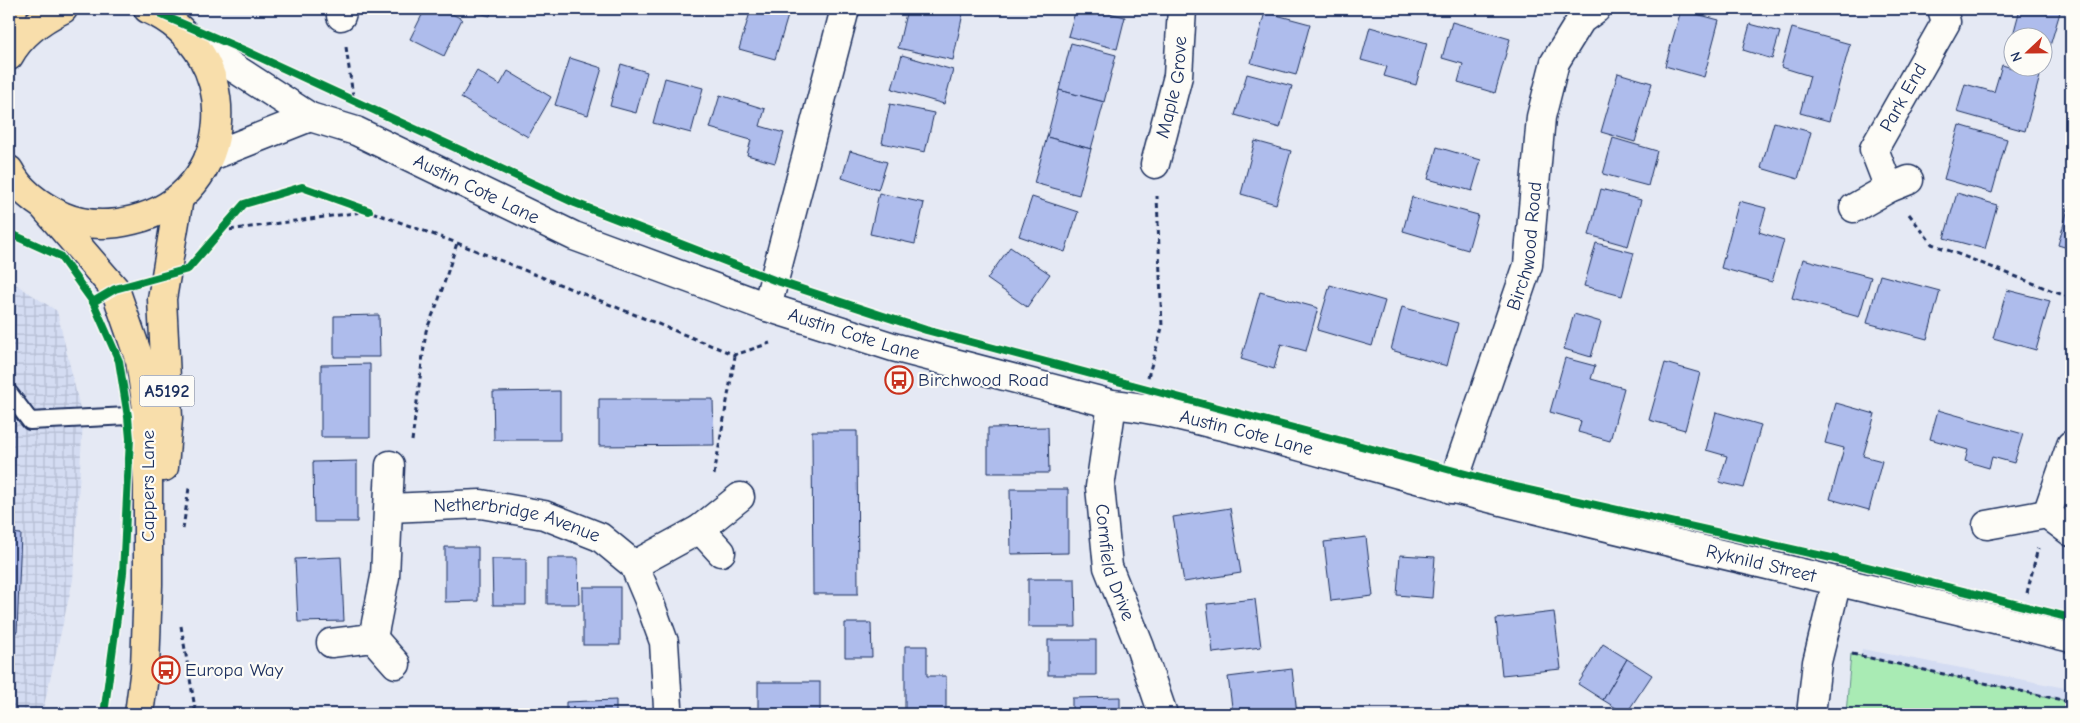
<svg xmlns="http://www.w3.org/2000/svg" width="2080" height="723" font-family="'Comic Neue',sans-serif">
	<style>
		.built { fill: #d4dcf2 }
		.industrial { fill: url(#industrial-grid) }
		.grass { fill: #a9ebb4; stroke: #628d89 }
		.building { fill: #aebcec; stroke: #1b2f5e }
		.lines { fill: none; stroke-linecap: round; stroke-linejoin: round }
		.lane-casing { stroke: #1b2f5e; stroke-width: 20 }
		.street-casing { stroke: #1b2f5e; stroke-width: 31 }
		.secondary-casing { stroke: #1b2f5e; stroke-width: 31 }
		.highway-casing { stroke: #1b2f5e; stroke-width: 31 }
		.path { stroke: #1b2f5e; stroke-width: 3; stroke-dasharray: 5 4; stroke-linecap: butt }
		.lane { stroke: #fdfcf7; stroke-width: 16 }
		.street { stroke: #fdfcf7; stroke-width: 28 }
		.secondary { stroke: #fdfcf7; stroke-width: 28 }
		.highway { stroke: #f8deab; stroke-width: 28 }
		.cycleway-casing { stroke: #fdfcf7; stroke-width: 11 }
		.cycleway { stroke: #00873e; stroke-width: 8 }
		.labels { text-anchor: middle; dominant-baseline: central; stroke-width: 4.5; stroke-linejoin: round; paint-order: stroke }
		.shield { fill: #fdfcf7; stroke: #5f6c8c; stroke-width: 1 }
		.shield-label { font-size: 18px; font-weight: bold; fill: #1b2f5e }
		.street-label { font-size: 19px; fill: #1b2f5e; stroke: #fdfcf7 }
		.poi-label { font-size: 19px; fill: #1b2f5e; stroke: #fdfcf7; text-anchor: start }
	</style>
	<defs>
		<pattern id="industrial-grid" width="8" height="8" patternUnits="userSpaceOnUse" patternTransform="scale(1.25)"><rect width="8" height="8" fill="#d4dcf2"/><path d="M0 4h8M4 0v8" fill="none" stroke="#b5bdd2"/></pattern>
	</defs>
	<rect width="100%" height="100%" fill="#e5e9f4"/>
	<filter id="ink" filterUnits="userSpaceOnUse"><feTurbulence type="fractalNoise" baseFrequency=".02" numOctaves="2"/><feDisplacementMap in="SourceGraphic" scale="10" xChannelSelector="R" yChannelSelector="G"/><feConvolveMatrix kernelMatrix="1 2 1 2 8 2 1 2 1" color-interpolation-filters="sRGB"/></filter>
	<g filter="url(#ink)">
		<polygon class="built" points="1862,649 2071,689 2071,714 1854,714"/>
		<polygon class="industrial" points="9,280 57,311 83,421 73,580 42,714 9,714"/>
		<polygon class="grass" points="1851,654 2071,702 2071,714 1846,714"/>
		<g class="building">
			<polygon points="425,9 442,9 462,19 444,56 410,39"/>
			<polygon points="464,9 492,9 490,16"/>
			<polygon points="751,9 790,9 775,59 739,49"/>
			<polygon points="907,9 964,9 953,60 898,48"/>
			<polygon points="1076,9 1110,9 1109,13 1125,17 1117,49 1068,36"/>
			<polygon points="2020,9 2061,9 2050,46 2042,44 2042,38 2020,38 2013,35"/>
			<polygon points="1681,10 1719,20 1704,77 1665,66"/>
			<polygon points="1265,12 1310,24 1296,75 1251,63"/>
			<polygon points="1452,22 1510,39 1495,93 1458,82 1463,64 1442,58"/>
			<polygon points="1750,24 1780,32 1772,59 1743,50"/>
			<polygon points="1370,27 1427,43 1416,85 1384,76 1387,67 1361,60"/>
			<polygon points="1792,28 1850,44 1829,121 1800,113 1810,76 1781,67"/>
			<polygon points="1071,43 1116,55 1104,102 1059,90"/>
			<polygon points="902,55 953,70 944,104 892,89"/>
			<polygon points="570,58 602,68 588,115 555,105"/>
			<polygon points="621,64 647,72 636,113 610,106"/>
			<polygon points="2002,65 2040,76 2025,131 1957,112 1965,84 1994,92"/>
			<polygon points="477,71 500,85 508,71 551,97 528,137 461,98"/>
			<polygon points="1618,73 1652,83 1635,142 1601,132"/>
			<polygon points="1247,74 1292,86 1280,128 1235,115"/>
			<polygon points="665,78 703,88 691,133 653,123"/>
			<polygon points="1059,90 1104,102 1091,149 1047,137"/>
			<polygon points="720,95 765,109 760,126 784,133 775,163 747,155 751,140 710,128"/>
			<polygon points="890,104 934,113 925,152 882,143"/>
			<polygon points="1774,122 1811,132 1798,179 1761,168"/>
			<polygon points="1959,125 2007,139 1992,193 1944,179"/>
			<polygon points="1047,137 1091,149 1079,195 1034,183"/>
			<polygon points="1613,138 1657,151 1648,186 1603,174"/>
			<polygon points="1255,141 1291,151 1276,204 1241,194"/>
			<polygon points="1437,147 1481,160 1472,191 1428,179"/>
			<polygon points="850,151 887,162 878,190 842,178"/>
			<polygon points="1601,189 1641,200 1628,246 1589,235"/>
			<polygon points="879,193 924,203 915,244 870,234"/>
			<polygon points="1957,193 1997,205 1985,249 1944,238"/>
			<polygon points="1032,197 1078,212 1065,252 1019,236"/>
			<polygon points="1412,197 1478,215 1468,250 1403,231"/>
			<polygon points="2071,198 2071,249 2058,245"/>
			<polygon points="1739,201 1766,208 1759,232 1784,240 1772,282 1721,268"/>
			<polygon points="1596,243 1634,253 1622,296 1584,286"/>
			<polygon points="1010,247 1050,274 1027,307 987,279"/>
			<polygon points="1803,259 1871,277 1859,317 1792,298"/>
			<polygon points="1880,275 1940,291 1927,339 1867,323"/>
			<polygon points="1330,285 1385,301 1372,346 1317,330"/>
			<polygon points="2007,290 2050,301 2036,350 1993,338"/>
			<polygon points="1260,292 1318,308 1306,351 1281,344 1274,369 1241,359"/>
			<polygon points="1402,307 1458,323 1447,366 1391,350"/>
			<polygon points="1574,314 1601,322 1591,357 1564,349"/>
			<polygon points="379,315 380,357 334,357 334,316"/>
			<polygon points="1565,358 1595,366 1591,379 1624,388 1610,441 1578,432 1581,421 1550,412"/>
			<polygon points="1665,363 1700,373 1685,430 1649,420"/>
			<polygon points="370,364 370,437 321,437 321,365"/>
			<polygon points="560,391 560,440 494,440 493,392"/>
			<polygon points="599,399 713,399 714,445 599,446"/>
			<polygon points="1836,403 1875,414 1863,456 1882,461 1869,510 1830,499 1844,448 1825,443"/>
			<polygon points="1938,410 2023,434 2014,463 1992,457 1989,468 1965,461 1968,450 1930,439"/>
			<polygon points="1716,412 1761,425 1744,488 1719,482 1727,456 1706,450"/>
			<polygon points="1048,427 1049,473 988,473 988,428"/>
			<polygon points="812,431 857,431 858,594 813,594"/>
			<polygon points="357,461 357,522 314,522 313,462"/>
			<polygon points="1010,489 1068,489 1068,553 1011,554"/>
			<polygon points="1230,508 1241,573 1184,582 1173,517"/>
			<polygon points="9,533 21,534 17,632 9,632"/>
			<polygon points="1366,537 1373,596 1331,601 1324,542"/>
			<polygon points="445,547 478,547 478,601 445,602"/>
			<polygon points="1400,555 1435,557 1432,598 1397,595"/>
			<polygon points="341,557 344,621 298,622 295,559"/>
			<polygon points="547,558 578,558 579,604 547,604"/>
			<polygon points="492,559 526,559 526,605 493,605"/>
			<polygon points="1028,579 1075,579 1076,627 1028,627"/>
			<rect x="583" y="587" width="37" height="58"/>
			<polygon points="1255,599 1261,647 1213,653 1207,604"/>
			<polygon points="1554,612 1561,669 1502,675 1496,619"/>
			<polygon points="845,623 871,623 872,657 845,657"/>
			<rect x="1048" y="640" width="48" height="35"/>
			<polygon points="1603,644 1627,659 1603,700 1578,684"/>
			<polygon points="905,646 927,646 927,676 946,676 946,714 905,714"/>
			<polygon points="1627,659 1652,675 1626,714 1603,700"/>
			<polygon points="1292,669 1297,714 1233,714 1228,677"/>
			<rect x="758" y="682" width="62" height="32"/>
			<polygon points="1120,697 1120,714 1072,714 1072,698"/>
			<polygon points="616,700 616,714 566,714 566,702"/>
		</g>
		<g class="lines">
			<g class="lane-casing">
				<polyline id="lane" points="9,393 30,421 148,415"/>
			</g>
			<g class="street-casing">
				<g id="street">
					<polyline points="341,16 343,9"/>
					<path id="s1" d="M 1155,164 L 1178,76 L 1182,9"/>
					<path id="s2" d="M 1889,188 L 1874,149 L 1946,22 L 1942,9"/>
					<polyline points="1854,208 1889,188 1909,180"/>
					<polyline points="767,307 845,9"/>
					<path id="s3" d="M 1112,404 L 1100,487 L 1108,567 L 1140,647 L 1163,714"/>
					<path id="s4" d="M 1451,489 L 1528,265 L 1541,117 L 1555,62 L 1581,20 L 1596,9"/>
					<path id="s5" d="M 389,508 L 481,504 L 544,515 L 600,537 L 634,565 L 648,598 L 664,642 L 668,707 L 667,714"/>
					<polyline points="2047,514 2071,445"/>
					<polyline points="1987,525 2047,514 2071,532"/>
					<polyline points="700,529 721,552"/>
					<polyline points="634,565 700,529 740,497"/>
					<polyline points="373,638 385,577 390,465"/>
					<polyline points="331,643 373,638 396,664"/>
				</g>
			</g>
			<g class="secondary-casing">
				<g id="secondary">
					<path id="s6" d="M 194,42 L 310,117 L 356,131 L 574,236 L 767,307 L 893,347 L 1112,404 C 1145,407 1177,415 1209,423 C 1292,442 1372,468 1454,489 C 1659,542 1866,586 2071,638"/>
					<polyline points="209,157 310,117"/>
					<polyline points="1811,714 1817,662 1837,581"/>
				</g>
			</g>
			<g class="highway-casing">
				<g id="highway">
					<polyline points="9,30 13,9"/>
					<path d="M 9,56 C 21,34 40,20 63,9"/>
					<path d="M 9,170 C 20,192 41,206 62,216 C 85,226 109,226 133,220 C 239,195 246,52 148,9"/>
					<polyline points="45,208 115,289 140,361 148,415 148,585 145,668 139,714"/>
					<polyline points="164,467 168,418 162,299 179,198"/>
				</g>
			</g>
			<g class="path">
				<polyline points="346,47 353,96"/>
				<polyline points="1909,214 1932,244 2071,298"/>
				<polyline points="221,231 369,211 457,243 735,355 770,343"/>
				<polyline points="1148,377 1162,328 1157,196"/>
				<polyline points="412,441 426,331 438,302 457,243"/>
				<polyline points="714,475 735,356"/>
				<polyline points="183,529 189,488"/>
				<polyline points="2027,593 2038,548"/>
				<polyline points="181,626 196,714"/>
				<polyline points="1852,654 2071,702"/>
			</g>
			<use href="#lane" class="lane"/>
			<use href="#street" class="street"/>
			<use href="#secondary" class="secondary"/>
			<use href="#highway" class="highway"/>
			<g class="cycleway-casing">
				<g id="cycleway">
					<polyline points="162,15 246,51 575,203 774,280 926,330 1507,485 1827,557 2071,618"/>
					<polyline points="9,233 60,256 93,302 119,361 128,417 130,439 123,573 104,714"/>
					<polyline points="93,302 115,289 188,269 244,204 302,187 369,211"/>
				</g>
			</g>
			<use href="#cycleway" class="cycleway"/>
		</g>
	</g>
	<defs>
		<g id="bus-ring" transform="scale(1.4375)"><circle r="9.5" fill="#fdfcf7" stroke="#c8321e" stroke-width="1.5"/><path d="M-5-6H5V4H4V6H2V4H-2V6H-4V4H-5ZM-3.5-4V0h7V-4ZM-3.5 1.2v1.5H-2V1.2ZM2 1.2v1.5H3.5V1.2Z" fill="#c8321e"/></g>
	</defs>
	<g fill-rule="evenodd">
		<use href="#bus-ring" x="899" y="380"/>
		<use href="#bus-ring" x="166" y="670"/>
	</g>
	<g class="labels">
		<rect class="shield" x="139.5" y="375.5" width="55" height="31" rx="4"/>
		<g class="shield-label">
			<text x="167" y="391">A5192</text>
		</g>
		<g class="street-label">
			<text stroke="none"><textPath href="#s1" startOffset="79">Maple Grove</textPath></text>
			<text stroke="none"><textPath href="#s2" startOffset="101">Park End</textPath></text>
			<text stroke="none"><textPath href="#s6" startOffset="320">Austin Cote Lane</textPath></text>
			<text stroke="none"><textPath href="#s4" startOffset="255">Birchwood Road</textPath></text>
			<text stroke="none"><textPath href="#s6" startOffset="725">Austin Cote Lane</textPath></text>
			<text stroke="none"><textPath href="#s6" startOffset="1130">Austin Cote Lane</textPath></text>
			<text transform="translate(148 486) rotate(-90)">Cappers Lane</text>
			<text stroke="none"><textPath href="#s5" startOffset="130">Netherbridge Avenue</textPath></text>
			<text stroke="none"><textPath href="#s3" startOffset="161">Cornfield Drive</textPath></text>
			<text stroke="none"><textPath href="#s6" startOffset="1661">Ryknild Street</textPath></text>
		</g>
		<g class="poi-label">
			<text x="918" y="380">Birchwood Road</text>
			<text x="185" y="670">Europa Way</text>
		</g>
	</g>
	<rect width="2080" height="723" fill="none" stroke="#fdfcf7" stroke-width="30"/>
	<rect x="15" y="15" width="2050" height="693" fill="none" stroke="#1b2f5e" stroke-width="2" filter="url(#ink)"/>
	<g transform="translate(2028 52) rotate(248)"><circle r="24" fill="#fdfcf7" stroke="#a3aaba"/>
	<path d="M0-4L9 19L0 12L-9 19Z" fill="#c8321e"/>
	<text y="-8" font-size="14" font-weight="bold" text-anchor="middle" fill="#1b2f5e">N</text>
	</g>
</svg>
